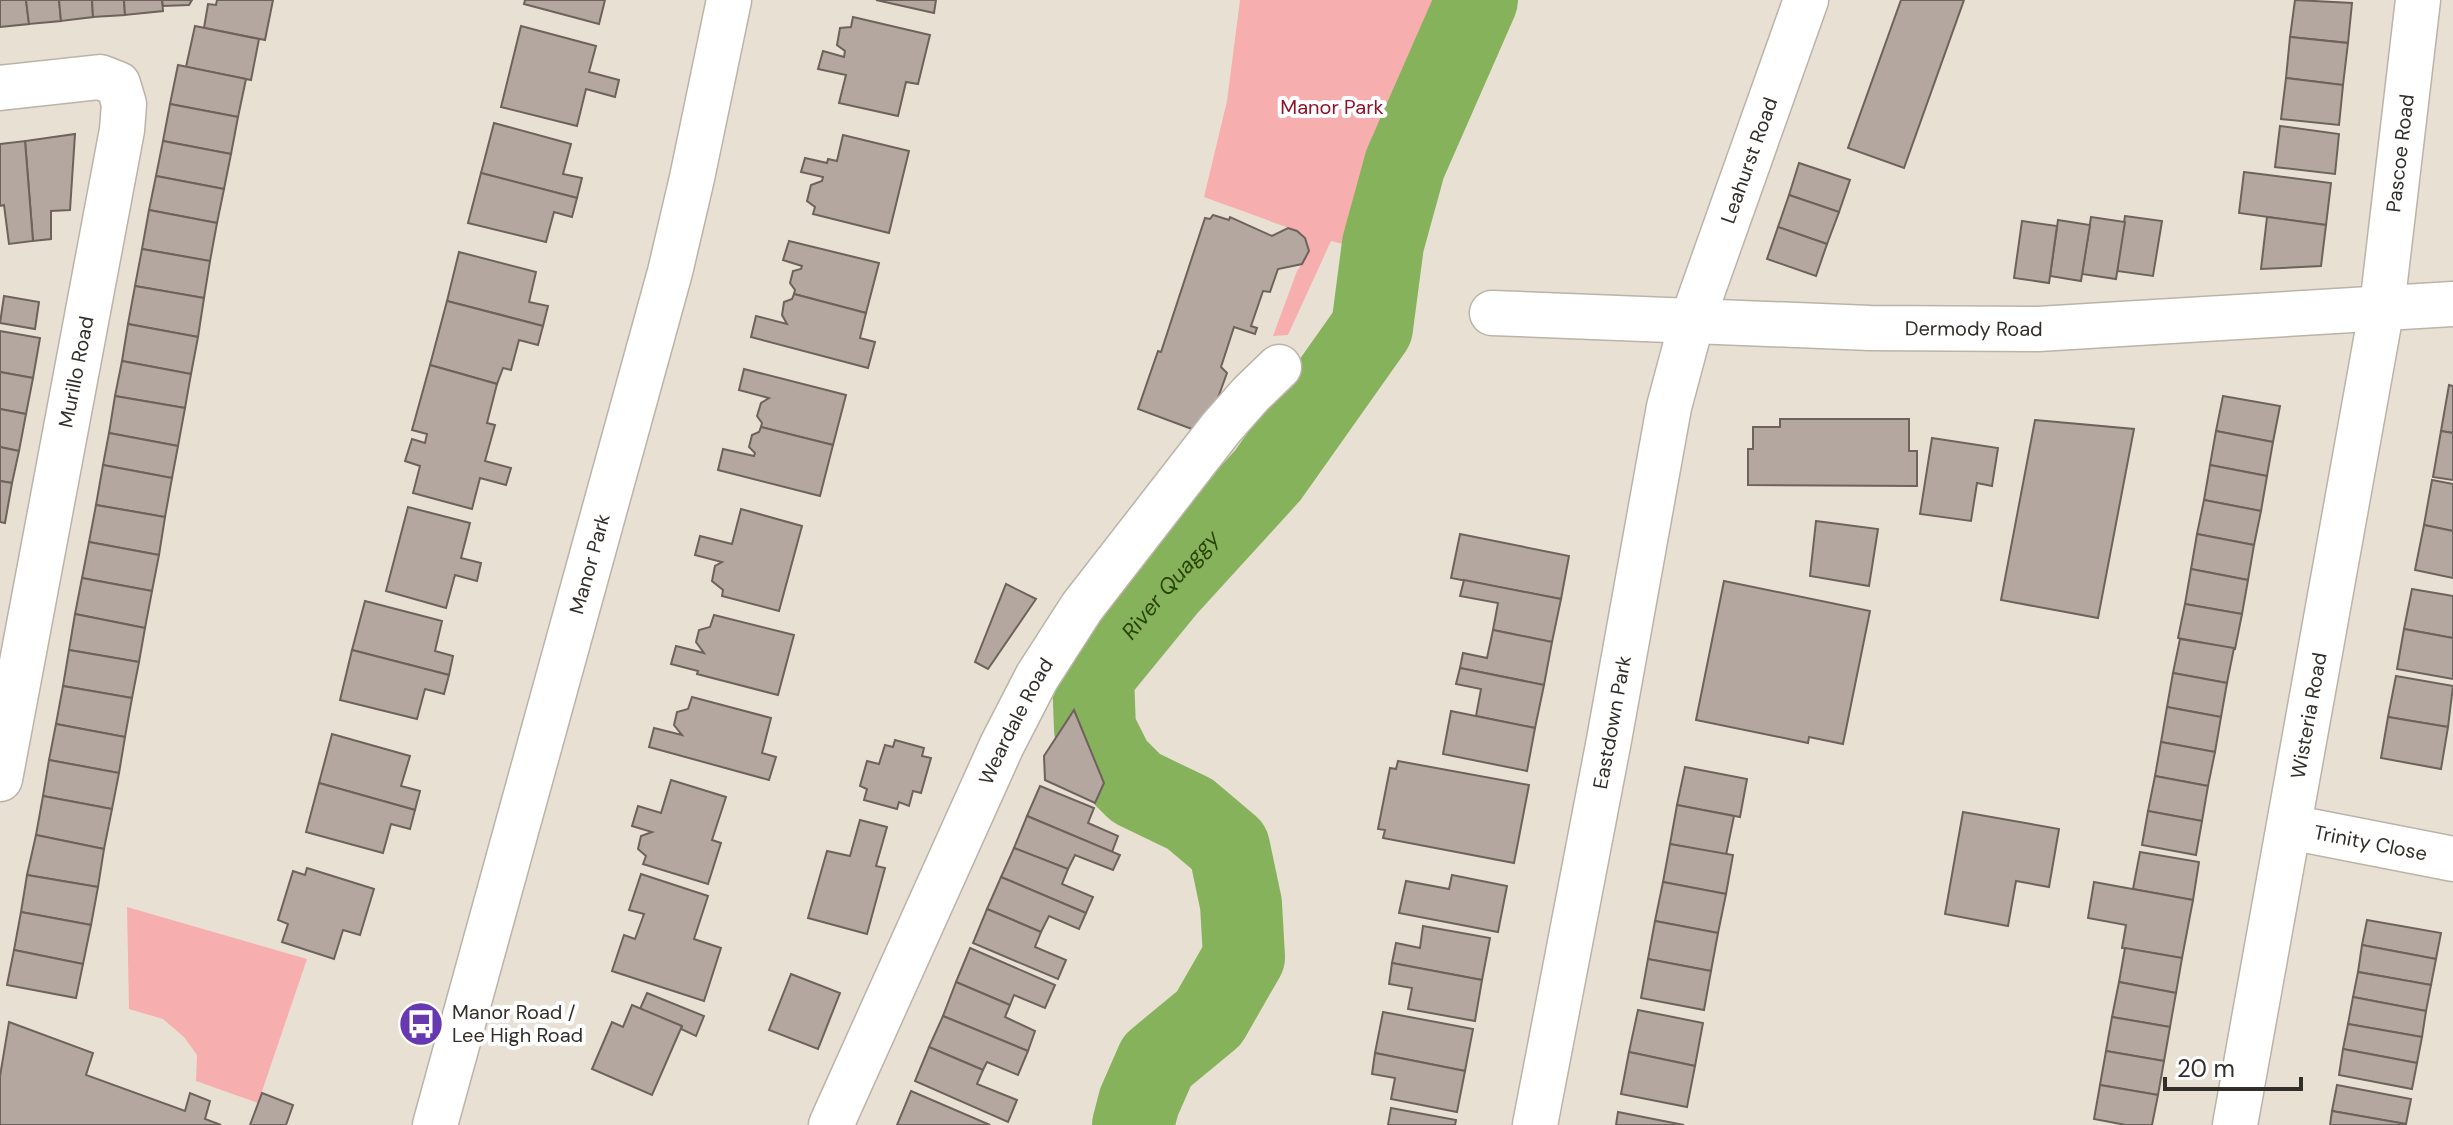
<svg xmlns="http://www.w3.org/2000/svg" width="2453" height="1125" font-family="'DM Sans',sans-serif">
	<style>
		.green { fill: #f7aeae }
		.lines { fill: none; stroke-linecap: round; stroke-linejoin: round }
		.river { stroke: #87b25c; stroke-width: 82 }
		.building { fill: #b4a7a0; stroke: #6e625c; stroke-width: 2 }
		.minor-casing { stroke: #bbb3a8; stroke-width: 47 }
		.minor { stroke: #fff; stroke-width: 44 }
		.labels { text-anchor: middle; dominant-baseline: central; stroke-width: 8; stroke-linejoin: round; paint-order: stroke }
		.park-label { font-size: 20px; fill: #8e1328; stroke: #fff }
		.street-label { font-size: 20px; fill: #322e2a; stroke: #fff }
		.poi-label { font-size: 20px; fill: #322e2a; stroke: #fff; text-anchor: start }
		.water-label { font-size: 22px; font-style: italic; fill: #294403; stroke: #fff }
	</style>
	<rect width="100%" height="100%" fill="#e9e0d4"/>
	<g class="green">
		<path d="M 1240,0 L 1488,0 C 1450,83 1417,168 1396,257 L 1331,241 L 1288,335 L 1273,336 L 1297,271 L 1308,255 L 1305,238 L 1297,231 L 1204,197 L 1227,101 Z"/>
		<polygon points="127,907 307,959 258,1103 196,1081 197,1055 184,1037 163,1019 129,1009"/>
	</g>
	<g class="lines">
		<path class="river" id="s1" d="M 1133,1125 L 1139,1102 L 1157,1061 L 1209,1018 L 1244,957 L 1241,904 L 1229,847 L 1190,814 L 1136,788 L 1113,765 L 1095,729 L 1093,676 L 1165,588 L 1268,475 L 1372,328 L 1383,244 L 1405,164 L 1477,0"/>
	</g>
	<g class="building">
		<polygon points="0,0 26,0 29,24 0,27"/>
		<polygon points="26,0 59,0 61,21 29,24"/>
		<polygon points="59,0 92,0 93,17 61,21"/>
		<polygon points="92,0 124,0 125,15 93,17"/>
		<polygon points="124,0 162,0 163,11 125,15"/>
		<polygon points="162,0 192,0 189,5 163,6"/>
		<polygon points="217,0 273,0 265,40 204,28 208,4 216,5"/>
		<polygon points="525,0 605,0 599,24 524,4"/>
		<polygon points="876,0 936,0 934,13"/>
		<polygon points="1901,0 1964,0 1904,168 1848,148"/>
		<polygon points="2295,0 2352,3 2348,43 2290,37"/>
		<polygon points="853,17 930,35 918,84 906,82 898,116 839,103 846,75 818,69 823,51 844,57 845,51 837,45 840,28 851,27"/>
		<polygon points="195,26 259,39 251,80 186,67"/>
		<polygon points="521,26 596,46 589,72 619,80 615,97 586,89 577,126 501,107"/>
		<polygon points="2290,37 2348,43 2343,85 2286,78"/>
		<polygon points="178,65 246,79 238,117 170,104"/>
		<polygon points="2286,78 2343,85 2339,125 2281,119"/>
		<polygon points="170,104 238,117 231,154 163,141"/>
		<polygon points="494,123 571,144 563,174 582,178 577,198 481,173"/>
		<polygon points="2280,126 2339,134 2335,174 2275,167"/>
		<polygon points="75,134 70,210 51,211 51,239 33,241 25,141"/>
		<polygon points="843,135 909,151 889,233 813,214 815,207 807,201 811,185 822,181 823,177 801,172 805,158 827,163 828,159 837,161"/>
		<polygon points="25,141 33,241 9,244 4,205 0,206 0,144"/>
		<polygon points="163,141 231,154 224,189 156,176"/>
		<polygon points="1799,163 1850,180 1839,212 1789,195"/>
		<polygon points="2244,172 2331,183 2326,225 2239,213"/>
		<polygon points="481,173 577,198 572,217 554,212 546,242 468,223"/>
		<polygon points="156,176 224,189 217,223 149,210"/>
		<polygon points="1789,195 1839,212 1827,244 1778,227"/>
		<polygon points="149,210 217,223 210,261 142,249"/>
		<polygon points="1213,215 1229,220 1230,217 1272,236 1288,228 1297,231 1305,238 1309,251 1302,264 1278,269 1270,292 1263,291 1251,326 1257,328 1255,334 1234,327 1221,367 1227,373 1208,425 1200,432 1138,409 1158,351 1161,352 1205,218 1210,219"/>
		<polygon points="2125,216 2162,221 2153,276 2117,271"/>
		<polygon points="2091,217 2125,222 2116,279 2082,274"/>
		<polygon points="2267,217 2326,225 2321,266 2261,269"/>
		<polygon points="2058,220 2090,225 2081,281 2050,276"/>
		<polygon points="2022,221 2057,226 2049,283 2014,278"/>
		<polygon points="1778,227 1827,244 1816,276 1767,259"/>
		<polygon points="789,241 879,263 866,313 794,294 795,290 790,283 793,271 801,269 802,266 783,260"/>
		<polygon points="142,249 210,261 204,298 135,286"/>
		<polygon points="459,252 536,272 529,302 548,306 543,326 447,301"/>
		<polygon points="135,286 204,298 198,337 128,324"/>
		<polygon points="794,294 866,313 860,338 875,342 868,368 751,337 756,316 787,324 782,315 784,302 792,299"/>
		<polygon points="4,296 39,302 35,329 0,323"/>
		<polygon points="447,301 543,326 538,345 519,340 511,370 503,368 497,384 430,365"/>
		<polygon points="128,324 198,337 191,374 122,361"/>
		<polygon points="0,331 40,338 33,378 0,372"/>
		<polygon points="122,361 191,374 185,408 115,396"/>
		<polygon points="430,365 497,384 487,423 495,425 485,461 511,468 506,485 480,478 472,509 413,493 420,466 405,461 412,439 425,443 427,434 412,430"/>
		<polygon points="744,369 846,395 833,445 761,427 762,423 757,416 761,403 769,398 739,390"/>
		<polygon points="0,372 33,378 26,414 0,409"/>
		<polygon points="2449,385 2453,386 2453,433 2441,431"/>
		<polygon points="115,396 185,408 178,446 109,433"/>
		<polygon points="2223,396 2280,406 2273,442 2216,431"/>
		<polygon points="0,409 26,414 19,451 0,447"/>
		<polygon points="1780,419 1909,419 1909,451 1917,451 1917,486 1748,485 1748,449 1753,449 1753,427 1780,427"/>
		<polygon points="2035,420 2134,429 2098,618 2001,600"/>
		<polygon points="761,427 833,445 820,496 718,470 723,449 754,456 755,453 749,447 752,435 759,432"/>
		<polygon points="2216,431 2273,442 2267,476 2210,465"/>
		<polygon points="2441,431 2453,433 2453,480 2433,477"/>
		<polygon points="109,433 178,446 172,478 103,465"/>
		<polygon points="1932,438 1998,448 1992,486 1977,483 1971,521 1920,514"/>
		<polygon points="0,447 19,451 12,483 0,481"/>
		<polygon points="103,465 172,478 165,517 96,505"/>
		<polygon points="2210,465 2267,476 2261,511 2204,500"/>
		<polygon points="2432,480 2453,484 2453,531 2424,525"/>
		<polygon points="0,481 12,483 5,523 0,522"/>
		<polygon points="2204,500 2261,511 2254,545 2197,534"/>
		<polygon points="96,505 165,517 159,555 89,542"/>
		<polygon points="408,507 470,523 461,558 481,563 477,581 455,575 446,608 386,591"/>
		<polygon points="741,509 802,526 779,611 722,596 723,590 712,581 715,566 722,562 695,555 700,536 732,544"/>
		<polygon points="1816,521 1878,529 1869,586 1810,576"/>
		<polygon points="2424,525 2453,531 2453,578 2415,570"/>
		<polygon points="1460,534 1569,556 1561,599 1451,578"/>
		<polygon points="2197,534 2254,545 2248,580 2191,569"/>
		<polygon points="89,542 159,555 152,591 82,578"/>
		<polygon points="2191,569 2248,580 2242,614 2185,604"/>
		<polygon points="82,578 152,591 145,628 75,614"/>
		<polygon points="1464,580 1561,599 1552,642 1493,630 1498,603 1460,596"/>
		<polygon points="1724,581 1870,611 1843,744 1809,737 1808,743 1696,720"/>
		<polygon points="1006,584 1036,599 988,669 975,662"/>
		<polygon points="2412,589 2453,596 2453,638 2404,629"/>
		<polygon points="365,601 442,621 435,651 453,656 449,675 352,650"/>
		<polygon points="2185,604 2242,614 2235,649 2178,638"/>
		<polygon points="75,614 145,628 139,662 69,650"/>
		<polygon points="714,615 794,635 778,695 697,674 698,671 671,664 676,646 704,653 696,642 699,630 710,627"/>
		<polygon points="2404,629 2453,638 2453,679 2397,669"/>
		<polygon points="1493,630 1552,642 1544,685 1460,668 1463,653 1487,658"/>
		<polygon points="2180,639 2234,648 2227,683 2173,673"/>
		<polygon points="69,650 139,662 132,698 63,686"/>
		<polygon points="352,650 449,675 444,694 425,689 417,719 340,700"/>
		<polygon points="1460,668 1544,685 1535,728 1476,716 1481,689 1456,684"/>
		<polygon points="2173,673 2227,683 2221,717 2167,707"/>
		<polygon points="2396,676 2453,686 2448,727 2388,717"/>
		<polygon points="63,686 132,698 125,737 56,724"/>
		<polygon points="692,697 771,718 762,753 776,757 769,780 649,747 654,728 682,735 674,725 677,712 688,709"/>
		<polygon points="2167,707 2221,717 2215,752 2161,742"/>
		<polygon points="1074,710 1104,783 1095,803 1045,780 1044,756"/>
		<polygon points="1451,711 1535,728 1527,771 1443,754"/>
		<polygon points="2388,717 2448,727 2441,769 2381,758"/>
		<polygon points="56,724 125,737 119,773 49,760"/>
		<polygon points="332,734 410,756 401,786 420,791 415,810 319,783"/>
		<polygon points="895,740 924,748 922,756 931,758 921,793 913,791 909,806 899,802 897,809 864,800 867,789 860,786 867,761 879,764 885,745 893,747"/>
		<polygon points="2161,742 2215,752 2208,786 2155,776"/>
		<polygon points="49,760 119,773 112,809 43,796"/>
		<polygon points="1398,761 1529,785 1514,863 1383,838 1385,830 1378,829 1390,768 1396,769"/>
		<polygon points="1685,767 1747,779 1740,817 1677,805"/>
		<polygon points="2155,776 2208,786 2202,821 2148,811"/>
		<polygon points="671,780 726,797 712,840 721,843 708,884 643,864 646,856 638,849 641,836 652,832 632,826 638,806 661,813"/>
		<polygon points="319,783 415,810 410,829 391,824 383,853 306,832"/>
		<polygon points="1040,786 1094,808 1088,823 1118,836 1112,852 1027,816"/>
		<polygon points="43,796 112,809 104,849 36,835"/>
		<polygon points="1677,805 1734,816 1726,855 1670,844"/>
		<polygon points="2148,811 2202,821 2196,855 2142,845"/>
		<polygon points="1963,812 2059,829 2049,887 2016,881 2008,926 1945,914"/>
		<polygon points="1027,816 1120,855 1113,870 1075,855 1068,869 1014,848"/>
		<polygon points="860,820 887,827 876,866 885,868 867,934 808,918 827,851 850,856"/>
		<polygon points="36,835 104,849 98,887 27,875"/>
		<polygon points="1670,844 1733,855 1726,894 1663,882"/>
		<polygon points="1014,848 1068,869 1062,884 1093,897 1086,913 1001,877"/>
		<polygon points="2140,852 2199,862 2193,900 2133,889"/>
		<polygon points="307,868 374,889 360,935 343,930 334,959 282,942 288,924 278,920 293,871 305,875"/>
		<polygon points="641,874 708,896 694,939 721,948 704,1001 612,971 624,935 635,939 644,914 629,910"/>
		<polygon points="27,875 98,887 91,925 21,912"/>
		<polygon points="1452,875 1507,886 1498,932 1399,913 1406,881 1449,889"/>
		<polygon points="1001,877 1086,913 1079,929 1049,916 1041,932 987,909"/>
		<polygon points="1663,882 1726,894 1718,933 1655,921"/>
		<polygon points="2094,882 2193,900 2182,958 2122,948 2126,925 2088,918"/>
		<polygon points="987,909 1041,932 1035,947 1066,960 1058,979 973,943"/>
		<polygon points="21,912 91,925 83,964 14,950"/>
		<polygon points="2367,920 2441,933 2436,959 2362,945"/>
		<polygon points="1655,921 1718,933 1711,971 1648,959"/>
		<polygon points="1423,926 1490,938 1482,980 1392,963 1396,943 1420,948"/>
		<polygon points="2362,945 2436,959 2431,985 2358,972"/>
		<polygon points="970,948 1055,985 1045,1008 1014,995 1010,1005 956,982"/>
		<polygon points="2125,948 2182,958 2176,993 2119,982"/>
		<polygon points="14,950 83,964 76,998 7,985"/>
		<polygon points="1648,959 1711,971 1704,1010 1641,998"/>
		<polygon points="1392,963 1482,980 1475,1021 1408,1009 1412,988 1389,984"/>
		<polygon points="2358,972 2431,985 2426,1011 2353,997"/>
		<polygon points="791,974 840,993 818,1049 769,1030"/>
		<polygon points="956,982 1010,1005 1005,1017 1035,1031 1028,1051 943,1016"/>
		<polygon points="2119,982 2176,993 2170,1027 2112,1017"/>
		<polygon points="647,993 704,1016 696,1036 681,1029 682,1026 640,1009"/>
		<polygon points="2353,997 2426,1011 2422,1037 2348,1024"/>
		<polygon points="632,1005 682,1026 652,1095 592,1069 612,1022 623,1027"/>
		<polygon points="1638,1010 1703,1023 1695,1066 1629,1052"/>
		<polygon points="1383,1012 1473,1029 1465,1071 1375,1053"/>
		<polygon points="943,1016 1028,1051 1018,1075 987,1062 983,1070 929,1047"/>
		<polygon points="2112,1017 2170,1027 2164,1061 2106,1051"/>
		<polygon points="9,1022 93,1053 86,1075 185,1111 190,1093 210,1101 205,1119 221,1125 0,1125 0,1076"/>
		<polygon points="2348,1024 2422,1037 2417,1063 2343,1049"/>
		<polygon points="929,1047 983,1070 977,1084 1017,1100 1008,1122 915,1081"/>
		<polygon points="2343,1049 2417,1063 2412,1089 2339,1075"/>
		<polygon points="2106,1051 2164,1061 2158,1095 2100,1085"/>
		<polygon points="1629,1052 1695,1066 1687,1107 1621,1094"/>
		<polygon points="1375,1053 1465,1071 1457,1112 1391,1099 1395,1078 1372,1074"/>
		<polygon points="2100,1085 2158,1095 2152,1125 2126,1125 2094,1119"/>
		<polygon points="2337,1085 2411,1099 2406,1124 2332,1111"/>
		<polygon points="911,1091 990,1125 897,1125"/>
		<polygon points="262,1093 293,1105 286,1125 250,1125"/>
		<polygon points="1391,1108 1456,1120 1455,1125 1388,1125"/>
		<polygon points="2332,1111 2406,1124 2406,1125 2330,1125"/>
		<polygon points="1618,1112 1684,1125 1616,1125"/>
	</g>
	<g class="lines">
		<g class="minor-casing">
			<g id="minor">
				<polyline points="0,88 100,77 118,84 124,104 122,130 0,779"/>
				<path id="s2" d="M 1492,313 L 1870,328 L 2038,329 L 2453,304"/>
				<path id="s3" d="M 2290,827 L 2453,859"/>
				<path id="s4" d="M 435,1125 L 670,272 L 692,178 L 729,0"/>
				<path id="s5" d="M 831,1125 L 1002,745 L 1037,677 L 1082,607 L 1221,428 L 1251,394 L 1279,367"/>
				<path id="s6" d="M 1535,1125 L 1609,740 L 1669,407 L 1692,321 L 1806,0"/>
				<path id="s7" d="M 2235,1125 L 2382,307 L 2418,0"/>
			</g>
		</g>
		<use href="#minor" class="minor"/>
	</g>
	<defs>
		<g id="bus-disc" transform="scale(2.3)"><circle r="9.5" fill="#6639b1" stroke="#fff"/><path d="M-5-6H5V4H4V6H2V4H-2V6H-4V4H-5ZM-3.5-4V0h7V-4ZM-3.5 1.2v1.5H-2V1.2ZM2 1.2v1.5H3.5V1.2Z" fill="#fff"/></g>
	</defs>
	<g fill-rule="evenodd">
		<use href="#bus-disc" x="421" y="1024"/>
	</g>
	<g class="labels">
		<g class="park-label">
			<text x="1332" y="107">Manor Park</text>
		</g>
		<g class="street-label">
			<text stroke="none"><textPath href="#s7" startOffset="986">Pascoe Road</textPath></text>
			<text stroke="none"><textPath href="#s6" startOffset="990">Leahurst Road</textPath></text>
			<text stroke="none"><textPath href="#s2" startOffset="482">Dermody Road</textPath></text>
			<text transform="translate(76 372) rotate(-79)">Murillo Road</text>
			<text stroke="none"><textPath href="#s4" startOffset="582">Manor Park</textPath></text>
			<text stroke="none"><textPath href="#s7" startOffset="416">Wisteria Road</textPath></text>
			<text stroke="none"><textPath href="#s5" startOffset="444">Weardale Road</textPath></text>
			<text stroke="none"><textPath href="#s6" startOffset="410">Eastdown Park</textPath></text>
			<text stroke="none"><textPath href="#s3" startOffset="82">Trinity Close</textPath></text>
		</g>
		<g class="poi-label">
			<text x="452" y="1012">Manor Road /<tspan x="452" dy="23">Lee High Road</tspan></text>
		</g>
		<g class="water-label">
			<text stroke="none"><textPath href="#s1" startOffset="674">River Quaggy</textPath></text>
		</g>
	</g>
	<path d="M2165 1077v12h136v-12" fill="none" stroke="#322e2a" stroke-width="4"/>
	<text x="2177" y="1077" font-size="24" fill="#322e2a" stroke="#ffffff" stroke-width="6" paint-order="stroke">20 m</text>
</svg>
